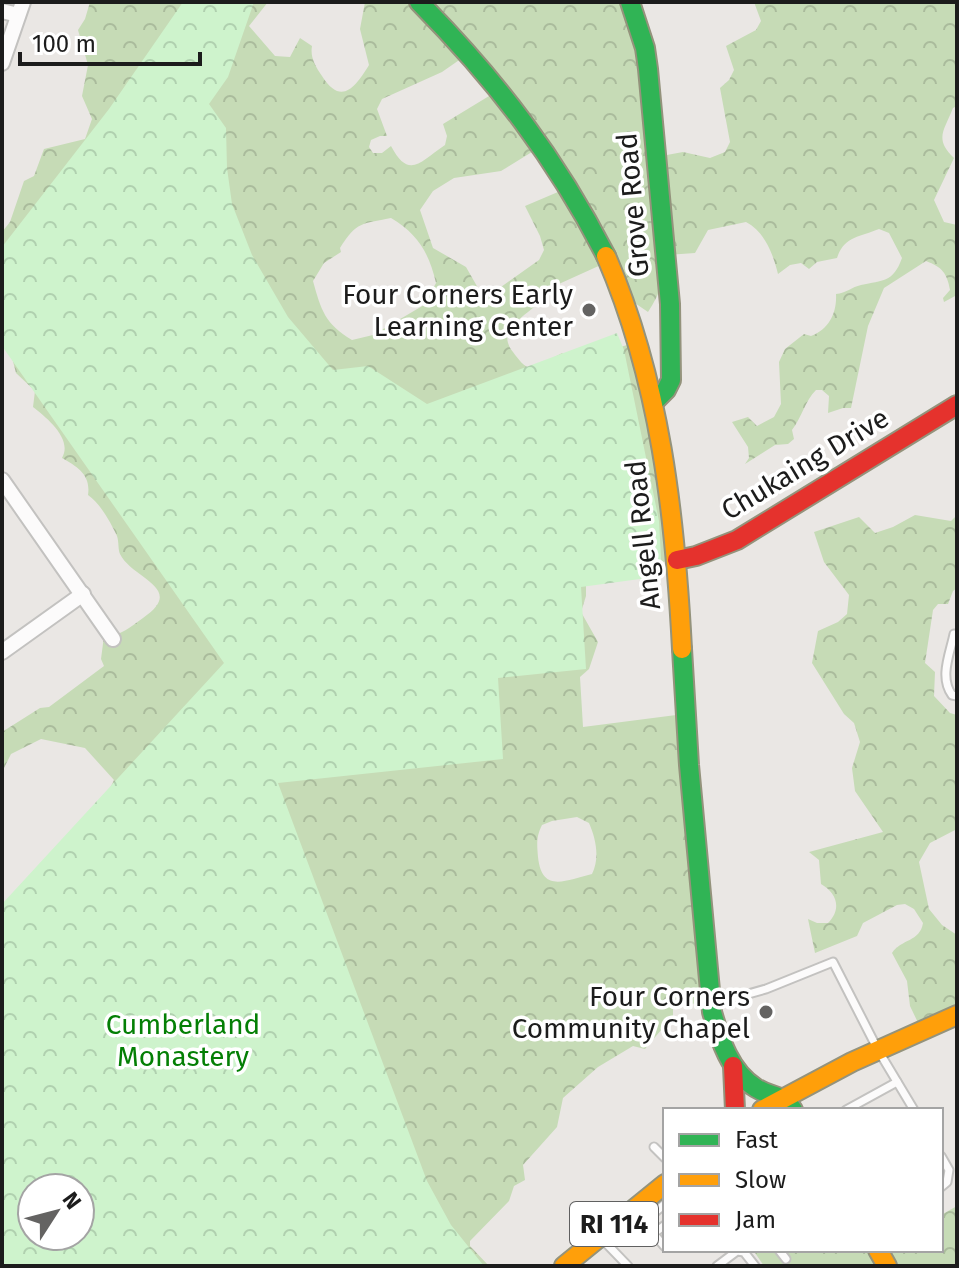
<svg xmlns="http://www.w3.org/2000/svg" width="959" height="1268" font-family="'Fira Sans',sans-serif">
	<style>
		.forest { fill: url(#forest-crowns); fill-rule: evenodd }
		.park { fill: url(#park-crowns); fill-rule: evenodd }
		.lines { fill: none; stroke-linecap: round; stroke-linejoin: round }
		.lane-casing { stroke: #c3c2c0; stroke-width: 11 }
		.street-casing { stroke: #c3c2c0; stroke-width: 18 }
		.fast-casing { stroke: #94937c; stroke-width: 22 }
		.slow-casing { stroke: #94937c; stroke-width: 22 }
		.jam-casing { stroke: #94937c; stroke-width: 22 }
		.lane { stroke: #fcfbfb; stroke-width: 7 }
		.street { stroke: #fcfbfb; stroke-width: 14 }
		.fast { stroke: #30b455; stroke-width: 18 }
		.slow { stroke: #ff9f0a; stroke-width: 18 }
		.jam { stroke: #e5322d; stroke-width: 18 }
		.poi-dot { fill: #646362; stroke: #fff; stroke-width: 3 }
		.labels { text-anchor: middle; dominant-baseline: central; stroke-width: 7; stroke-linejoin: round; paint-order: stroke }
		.shield { fill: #fff; stroke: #606060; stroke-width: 2 }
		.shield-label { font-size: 26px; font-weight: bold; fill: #1c1c1c }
		.street-label { font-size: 28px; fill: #1c1c1c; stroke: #fff }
		.poi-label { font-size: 28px; fill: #1c1c1c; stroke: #fff; text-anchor: end }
		.park-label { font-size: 28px; fill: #047f05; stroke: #fff }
	</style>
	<defs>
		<pattern id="forest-crowns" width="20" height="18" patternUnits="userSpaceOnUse" patternTransform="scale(2)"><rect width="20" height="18" fill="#c6dbb6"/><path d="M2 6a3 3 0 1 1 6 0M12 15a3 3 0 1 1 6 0" fill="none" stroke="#aabb9c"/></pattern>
		<pattern id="park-crowns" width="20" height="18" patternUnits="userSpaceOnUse" patternTransform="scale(2)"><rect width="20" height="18" fill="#cef3cc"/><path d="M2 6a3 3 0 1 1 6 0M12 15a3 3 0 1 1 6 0" fill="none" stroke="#b0d0af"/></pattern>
	</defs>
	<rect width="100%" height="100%" fill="#eae7e4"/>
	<g class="forest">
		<path d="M 90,2 L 268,2 L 249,26 L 275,56 L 290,57 L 300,38 L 312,46 C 310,57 315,66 322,76 C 341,106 355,88 369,65 L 360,29 L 365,2 L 623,2 L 635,26 L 656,157 L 683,152 L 710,158 L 725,152 L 730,142 L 720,88 L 729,80 L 734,70 L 726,46 L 756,30 L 761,21 L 754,2 L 957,2 L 957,106 L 953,108 C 944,131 934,139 954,158 L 934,200 L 944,222 L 957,225 L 957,295 L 944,302 L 943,298 L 950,290 C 947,273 942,267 926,261 L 884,288 L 868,326 L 851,408 L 843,408 L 828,413 L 829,396 L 822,390 L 816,390 C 805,401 802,417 792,430 L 794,439 L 788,444 L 775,445 L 745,464 L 749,458 L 748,447 L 732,422 L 748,417 L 757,426 L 774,417 L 781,404 L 779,362 L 785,349 L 804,334 L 811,336 C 829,329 837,313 836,294 C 846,293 852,287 861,285 C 883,280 893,283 902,258 L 889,233 L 879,229 C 860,237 844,236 837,258 L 817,262 L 809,269 L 801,263 L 790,265 L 778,274 C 773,254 765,232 746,222 L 708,230 L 695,253 L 667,255 C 666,277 660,294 648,312 L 626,297 L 603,264 L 550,288 C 539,314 491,324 513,352 C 519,360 523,366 532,369 L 562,353 L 575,362 L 633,343 L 636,346 L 673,557 L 662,563 L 641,558 L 586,577 L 586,596 L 581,612 L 598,642 L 589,669 L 580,677 L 583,727 L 684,714 L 703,1003 L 673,1005 L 673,1016 L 645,1049 L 633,1046 L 598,1067 L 563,1098 L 557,1127 L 523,1165 L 525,1180 L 514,1186 L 509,1201 L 470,1241 L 470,1246 L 489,1266 L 37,1266 L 2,1082 L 86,837 L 114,780 L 85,748 L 41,739 L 11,754 L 2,772 L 2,732 L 40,708 L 49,707 L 104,666 L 101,659 L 104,636 C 120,637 130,627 143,618 C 187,588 132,579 120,554 C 118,550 119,542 117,536 C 111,523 100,503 88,495 C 91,475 78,467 62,458 C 73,439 47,418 33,407 L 35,391 L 16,373 L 8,342 L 2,334 L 2,232 L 10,222 L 24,181 L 34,176 L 44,149 L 85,139 L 92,119 L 82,96 L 88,65 L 78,30 L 85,19 ZM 465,56 L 494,93 L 443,124 L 447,136 L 445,145 C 420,162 409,180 391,146 L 382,153 L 373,153 L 369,147 L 371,140 L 380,136 L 387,136 L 377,109 L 382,99 L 442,72 ZM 540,147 L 565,189 L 525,206 L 540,236 L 544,250 L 539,260 L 494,292 L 478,288 L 466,267 L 433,248 L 420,210 L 433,191 L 454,178 L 501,171 ZM 391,218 C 418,234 429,253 436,283 L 424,305 L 373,335 L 352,340 C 325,324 321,310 313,281 L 324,263 L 341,252 L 340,248 C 357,221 362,224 391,218 ZM 577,817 L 589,823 C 596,839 600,858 592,874 C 566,880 542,894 538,857 C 537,844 536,837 542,825 L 552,821 ZM 32,1188 L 80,1188 L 80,1236 L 32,1236 Z"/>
		<path d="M 915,515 L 951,521 L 957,515 L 957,588 L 953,591 L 948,604 L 938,604 L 933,610 L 925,663 L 935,672 L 934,696 L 950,713 L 957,715 L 957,829 L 930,843 L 919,862 L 929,909 L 942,925 L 957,935 L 957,1016 L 922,1031 L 910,1006 L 907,981 L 892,953 C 901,939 920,942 923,923 L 914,909 L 905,904 L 897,905 L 863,923 L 857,936 L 815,953 L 808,919 L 817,923 L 828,923 C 842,909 837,893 821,884 L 819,860 L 809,852 L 883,832 L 855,791 L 852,768 L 860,742 L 854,723 L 844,714 L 812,663 L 818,631 L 838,622 L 847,614 L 849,595 L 824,562 L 814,532 L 859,517 L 875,533 L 893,527 Z"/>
		<polygon points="957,1206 957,1266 764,1266 753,1250 941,1250 941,1215"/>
	</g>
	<path class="park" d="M 183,2 L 254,2 L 228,77 L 209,104 L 226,128 L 227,168 L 232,204 L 252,255 L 288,317 L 333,370 L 368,366 L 427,404 L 617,333 L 624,350 L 659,521 L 662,576 L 581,587 L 586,669 L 498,678 L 503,759 L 278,783 L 427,1181 L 451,1225 L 484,1266 L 2,1266 L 2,904 L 224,663 L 2,346 L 2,247 L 109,109 ZM 32,1188 L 80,1188 L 80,1236 L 32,1236 Z"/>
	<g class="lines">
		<g class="lane-casing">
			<g id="lane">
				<path d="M 954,634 C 950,654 939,677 952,695 L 957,696"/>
				<polyline points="713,1004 766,989 833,962 878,1050 914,1110"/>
				<polyline points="846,1110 897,1082"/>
				<polyline points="654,1147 665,1158"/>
				<polyline points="941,1156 949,1170 947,1182 941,1187"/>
				<polyline points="634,1211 665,1247"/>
				<polyline points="643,1222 665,1204"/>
				<polyline points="653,1234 665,1225"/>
				<polyline points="601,1238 628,1266"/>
				<polyline points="779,1250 786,1259"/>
				<polyline points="717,1266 737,1251 744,1252 755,1266"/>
			</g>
		</g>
		<g class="street-casing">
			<g id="street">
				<polyline points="2,11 18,15"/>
				<polyline points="2,63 23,2"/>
				<polyline points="2,480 113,639"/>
				<polyline points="2,652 83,594"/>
			</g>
		</g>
		<g class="fast-casing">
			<g id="fast">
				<path d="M 419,2 C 496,80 556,158 606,256"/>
				<polyline points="630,2 645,48 648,69 670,304 671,380 666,390 655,401"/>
				<path d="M 682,649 L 689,765 L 712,1012 C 720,1040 730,1072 756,1088 C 772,1098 782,1093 793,1110"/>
			</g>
		</g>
		<g class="slow-casing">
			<g id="slow">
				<path d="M 606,256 C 660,381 675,514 682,649"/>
				<polyline points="762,1110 852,1062 957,1015"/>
				<polyline points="878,1250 887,1266"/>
				<polyline points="564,1266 665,1184"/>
			</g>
		</g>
		<g class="jam-casing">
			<g id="jam">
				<polyline points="677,560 696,556 737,540 957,405"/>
				<polyline points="733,1066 735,1110"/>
			</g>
		</g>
		<use href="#lane" class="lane"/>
		<use href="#street" class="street"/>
		<use href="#fast" class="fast"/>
		<use href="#slow" class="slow"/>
		<use href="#jam" class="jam"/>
	</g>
	<g class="poi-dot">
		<circle cx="589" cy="310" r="8"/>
		<circle cx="766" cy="1012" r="8"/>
	</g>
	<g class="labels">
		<rect class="shield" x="570" y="1202" width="88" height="44" rx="6"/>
		<g class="shield-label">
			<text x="614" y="1224">RI 114</text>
		</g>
		<g class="street-label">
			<text transform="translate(633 205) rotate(-95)">Grove Road</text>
			<text transform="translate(805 464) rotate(-31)">Chukaing Drive</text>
			<text transform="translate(643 535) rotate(-96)">Angell Road</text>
		</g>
		<g class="poi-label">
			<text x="573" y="294">Four Corners Early<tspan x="573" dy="32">Learning Center</tspan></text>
			<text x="750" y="996">Four Corners<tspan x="750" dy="32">Community Chapel</tspan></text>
		</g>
		<g class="park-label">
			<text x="183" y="1024">Cumberland<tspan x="183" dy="32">Monastery</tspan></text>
		</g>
	</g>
	<rect width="959" height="1268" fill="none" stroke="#1c1c1c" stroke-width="8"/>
	<rect x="663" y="1108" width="280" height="144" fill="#ffffff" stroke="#a4a4a4" stroke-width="2"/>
	<rect x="679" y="1134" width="40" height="12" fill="#30b455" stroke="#a4a4a4" stroke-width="2"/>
	<text x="735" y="1148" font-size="24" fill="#1c1c1c">Fast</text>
	<rect x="679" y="1174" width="40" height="12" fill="#ff9f0a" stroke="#a4a4a4" stroke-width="2"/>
	<text x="735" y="1188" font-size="24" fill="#1c1c1c">Slow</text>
	<rect x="679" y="1214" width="40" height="12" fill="#e5322d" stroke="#a4a4a4" stroke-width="2"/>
	<text x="735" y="1228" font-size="24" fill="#1c1c1c">Jam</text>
	<g transform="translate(56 1212) rotate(54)"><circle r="38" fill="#ffffff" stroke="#a4a4a4" stroke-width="2"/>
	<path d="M0-6L14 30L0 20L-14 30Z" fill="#646362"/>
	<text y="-12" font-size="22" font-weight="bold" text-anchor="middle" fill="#1c1c1c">N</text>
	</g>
	<path d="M20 52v12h180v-12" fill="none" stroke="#1c1c1c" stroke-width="4"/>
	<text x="32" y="52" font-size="24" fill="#1c1c1c" stroke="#ffffff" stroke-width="6" paint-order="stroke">100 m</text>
</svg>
